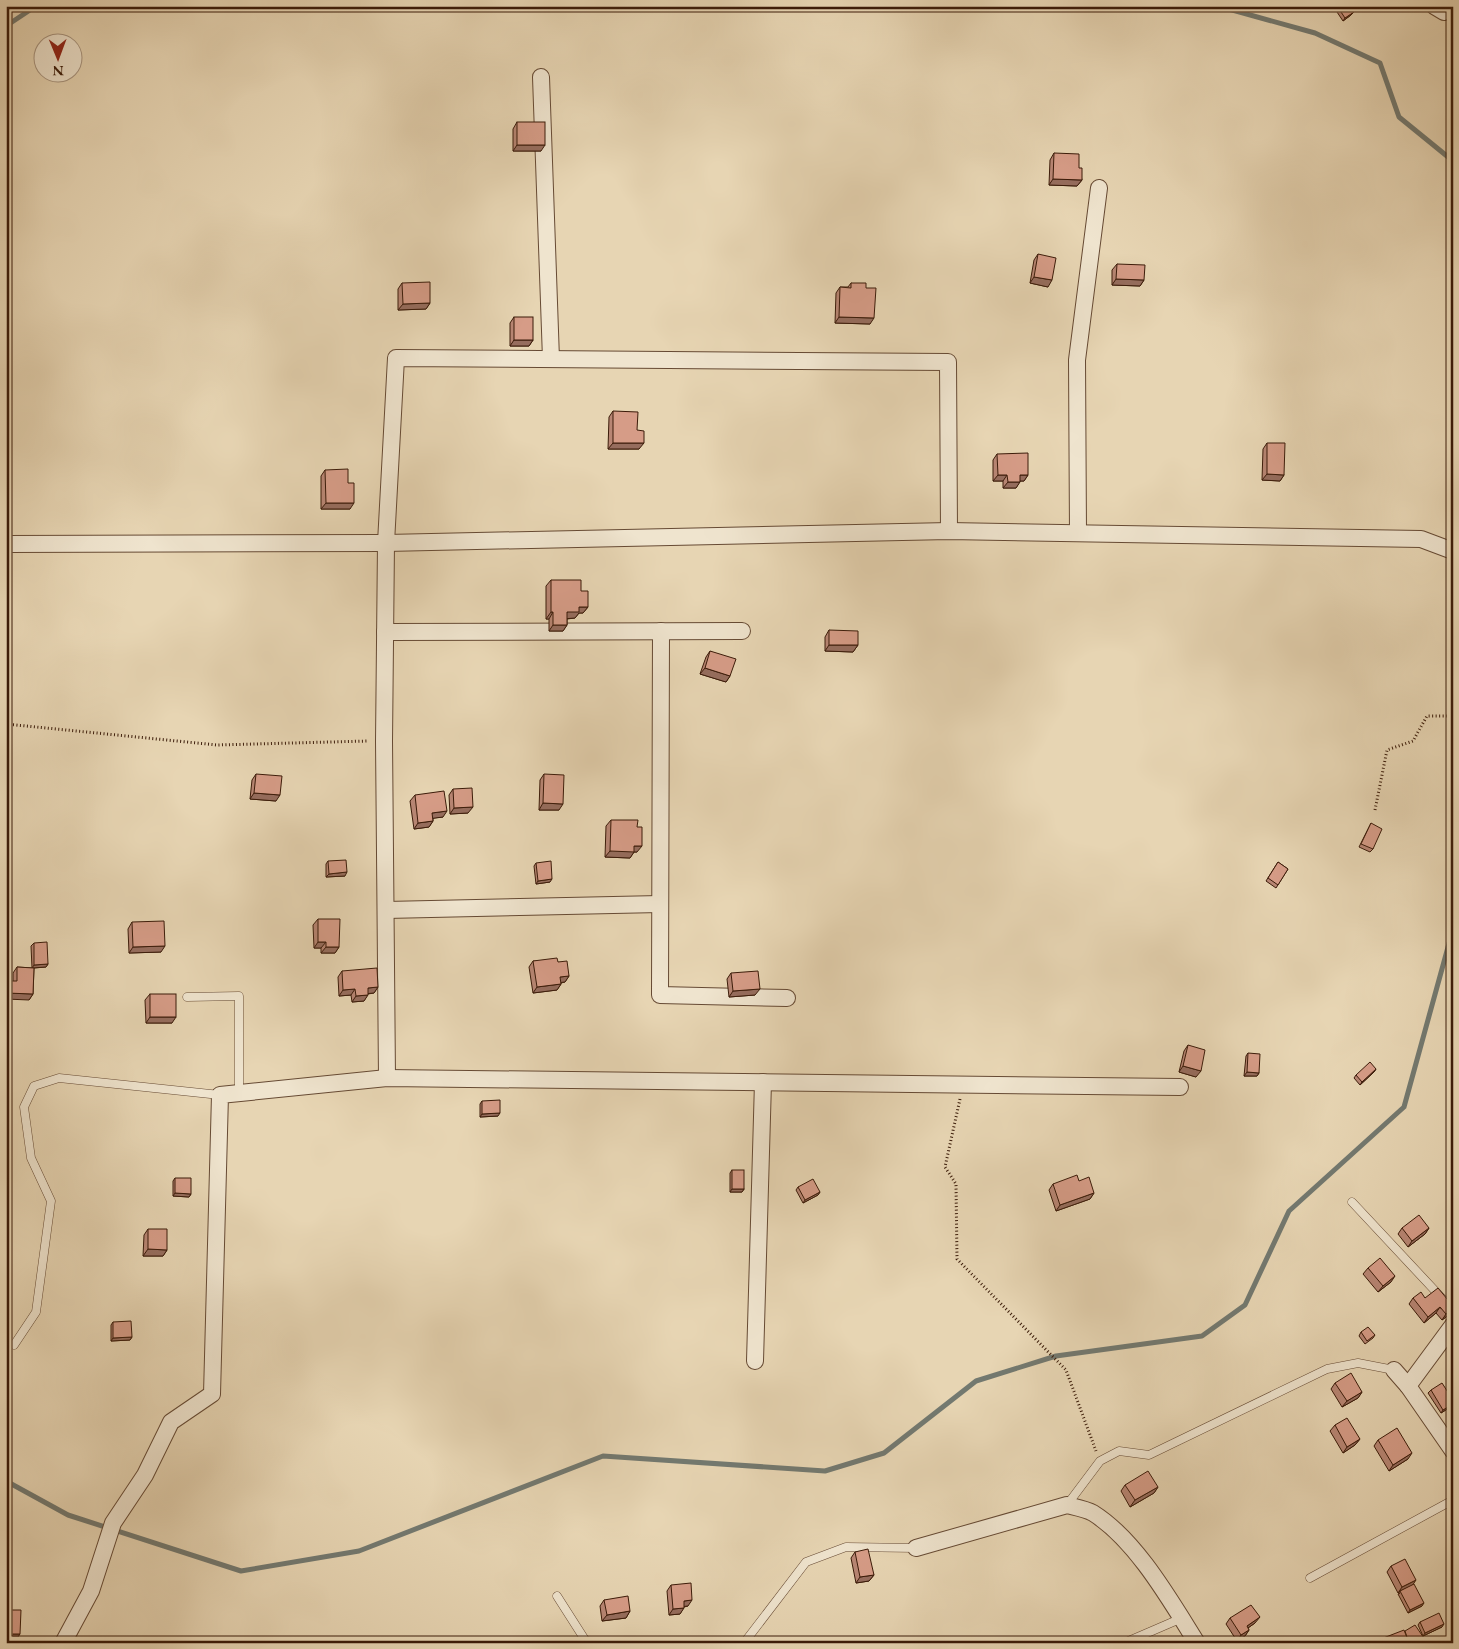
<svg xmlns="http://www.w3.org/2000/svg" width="1459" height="1649" font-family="'EB Garamond',serif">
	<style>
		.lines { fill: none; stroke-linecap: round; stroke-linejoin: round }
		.stream { stroke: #737970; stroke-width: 5 }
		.service-casing { stroke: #664a34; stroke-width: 9 }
		.minor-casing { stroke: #664a34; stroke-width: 18 }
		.path { stroke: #3b1b09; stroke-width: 3; stroke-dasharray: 1 2.5; stroke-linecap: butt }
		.service { stroke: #efe4ce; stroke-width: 8 }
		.minor { stroke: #efe4ce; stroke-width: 16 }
		.wall { fill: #b88674; stroke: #3b1b09 }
		.shaded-wall { fill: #966d5e; stroke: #3b1b09 }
		.building { fill: #d69c87; stroke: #3b1b09 }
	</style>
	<rect width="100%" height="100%" fill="#e7d5b3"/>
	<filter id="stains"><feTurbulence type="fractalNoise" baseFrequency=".004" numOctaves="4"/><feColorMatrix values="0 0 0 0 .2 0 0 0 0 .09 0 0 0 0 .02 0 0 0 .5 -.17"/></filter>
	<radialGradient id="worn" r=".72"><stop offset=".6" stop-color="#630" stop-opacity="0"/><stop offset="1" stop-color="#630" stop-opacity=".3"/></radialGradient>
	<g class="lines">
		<g class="stream">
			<polyline points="1218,6 1315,33 1380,63 1399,117 1453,161"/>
			<polyline points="6,26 36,6"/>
			<polyline points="6,1481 68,1515 241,1571 359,1551 603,1456 825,1471 884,1453 976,1381 1056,1356 1202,1336 1245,1305 1289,1211 1404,1107 1453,929"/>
		</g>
		<g class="service-casing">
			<g id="service">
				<polyline points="187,997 239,996 239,1093"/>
				<polyline points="1352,1202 1453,1310"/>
				<polyline points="14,1345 36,1312 51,1201 31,1158 24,1107 34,1086 59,1078 220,1095"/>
				<polyline points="1067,1505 1100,1461 1119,1451 1149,1455 1327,1369 1358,1363 1394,1370"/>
				<polyline points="1310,1578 1453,1500"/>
				<polyline points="557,1596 587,1643"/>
				<polyline points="744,1643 806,1562 846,1547 916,1548"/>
				<polyline points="1124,1643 1182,1618"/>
			</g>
		</g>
		<g class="minor-casing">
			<g id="minor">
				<polyline points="1434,6 1444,12"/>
				<polyline points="541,77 551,359"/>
				<polyline points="1078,533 1077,360 1099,188"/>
				<polyline points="6,544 386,543 949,531 1421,539 1453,551"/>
				<polyline points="661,631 660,995 787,998"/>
				<polyline points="385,632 742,631"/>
				<polyline points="386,910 660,904"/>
				<polyline points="387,1078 384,741 386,543 396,358 948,362 949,531"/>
				<polyline points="755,1361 763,1082"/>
				<polyline points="1394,1370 1408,1386 1453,1451"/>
				<polyline points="1408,1386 1453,1325"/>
				<path d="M 916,1548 L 1067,1505 C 1075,1507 1086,1509 1093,1513 C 1136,1540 1170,1600 1197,1643"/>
				<polyline points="63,1643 91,1591 113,1523 145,1475 171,1422 212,1394 220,1095 387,1078 1180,1087"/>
			</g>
		</g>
		<g class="path">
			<polyline points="6,724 217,745 368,741"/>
			<polyline points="1375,810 1387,750 1413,741 1427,716 1453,716"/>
			<polyline points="960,1099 945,1167 956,1184 957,1259 1066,1370 1096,1451"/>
			<polyline points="6,1106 13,1106"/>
		</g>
		<use href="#service" class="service"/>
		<use href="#minor" class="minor"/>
	</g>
	<g class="wall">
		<polygon points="1339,9 1351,15 1343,21 1337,12"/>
		<polygon points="517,122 541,151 513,151 513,129"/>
		<polygon points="1054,153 1079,168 1082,180 1077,186 1049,185 1050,160"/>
		<polygon points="1038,254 1048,287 1030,283 1034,260"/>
		<polygon points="1117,264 1144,280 1140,286 1112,285 1112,270"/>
		<polygon points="402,283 430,303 426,309 398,310 398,289"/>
		<polygon points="851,283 866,288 870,324 835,323 836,293 840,287 848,287"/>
		<polygon points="514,317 533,340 529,346 510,346 510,323"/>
		<polygon points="613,411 637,430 639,449 608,449 609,417"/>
		<polygon points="1267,443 1284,475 1280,481 1262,480 1263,449"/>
		<polygon points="997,454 1028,475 1024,481 1020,481 1016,488 1003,488 1003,481 993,481 993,460"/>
		<polygon points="325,470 348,483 350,509 321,509 321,476"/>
		<polygon points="551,580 588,607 583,613 579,613 575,618 567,619 567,625 563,631 549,631 549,619 546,619 546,586"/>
		<polygon points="829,630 858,645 853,652 825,651 825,637"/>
		<polygon points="710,651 730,676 726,682 700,674 706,657"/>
		<polygon points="256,774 276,801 250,799 252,780"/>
		<polygon points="544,774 559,810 539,810 540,780"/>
		<polygon points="453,789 468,813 450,814 449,795"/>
		<polygon points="415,795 443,817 433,818 433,821 429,827 414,829 410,801"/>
		<polygon points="611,820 637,852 634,852 630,858 605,857 606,826"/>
		<polygon points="1371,823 1373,849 1370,852 1359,847"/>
		<polygon points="328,861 345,876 326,877 326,864"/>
		<polygon points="1278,862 1288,869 1276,888 1266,881"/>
		<polygon points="536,863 550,882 536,884 534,866"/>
		<polygon points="318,919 339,947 335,953 321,953 321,948 314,948 313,925"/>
		<polygon points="132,922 161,952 129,953 128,929"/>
		<polygon points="34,943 48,964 46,967 34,968 33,994 29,1000 13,981 13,973 17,967 32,968 31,946"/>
		<polygon points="533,961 558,962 569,976 565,982 561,983 561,984 557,990 533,993 529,967"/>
		<polygon points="342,971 378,987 374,993 368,994 364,1001 352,1002 351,995 339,996 338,977"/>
		<polygon points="731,973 755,995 729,997 727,979"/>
		<polygon points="150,994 172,1023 146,1023 145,1000"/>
		<polygon points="1188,1045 1196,1077 1179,1072 1184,1051"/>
		<polygon points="1248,1053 1259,1073 1257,1076 1244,1076 1246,1056"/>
		<polygon points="1376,1069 1374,1072 1360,1085 1354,1078 1356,1075"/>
		<polygon points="482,1101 498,1116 480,1117 480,1104"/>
		<polygon points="732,1170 744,1189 742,1192 730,1192 730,1173"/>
		<polygon points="175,1178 191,1194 189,1197 173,1196 173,1181"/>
		<polygon points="1053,1184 1094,1193 1090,1199 1056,1211 1049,1190"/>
		<polygon points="798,1187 820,1192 818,1195 803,1203 796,1190"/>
		<polygon points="1402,1228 1429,1228 1425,1234 1408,1247 1398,1234"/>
		<polygon points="148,1229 167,1250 163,1256 143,1256 144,1235"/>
		<polygon points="1368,1268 1391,1282 1378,1292 1363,1274"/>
		<polygon points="1413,1298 1425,1298 1450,1314 1442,1320 1436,1313 1424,1323 1409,1304"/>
		<polygon points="113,1322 132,1337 130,1340 111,1341 111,1325"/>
		<polygon points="1361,1332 1375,1335 1373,1338 1365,1344 1359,1336"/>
		<polygon points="1335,1383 1362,1392 1358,1398 1342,1407 1331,1389"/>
		<polygon points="1431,1390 1453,1400 1452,1406 1441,1413 1428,1393"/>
		<polygon points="1335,1425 1360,1439 1355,1445 1343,1453 1330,1431"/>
		<polygon points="1378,1440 1408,1459 1389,1471 1374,1446"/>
		<polygon points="1125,1485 1158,1487 1154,1493 1130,1507 1121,1491"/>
		<polygon points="855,1552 874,1575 869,1581 856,1583 851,1558"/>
		<polygon points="1391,1566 1413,1585 1422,1606 1408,1613 1398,1594 1400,1593 1398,1593 1387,1572"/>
		<polygon points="671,1585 688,1606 684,1607 680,1614 669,1615 667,1591"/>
		<polygon points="1452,1585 1453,1585 1453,1593 1450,1589"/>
		<polygon points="604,1600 630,1611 626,1618 602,1621 600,1606"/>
		<polygon points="8,1610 18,1637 6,1637 6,1613"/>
		<polygon points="1230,1618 1255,1623 1248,1628 1249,1630 1245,1636 1237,1641 1226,1624"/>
		<polygon points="1420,1622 1442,1627 1423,1636 1418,1625"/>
	</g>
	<g class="shaded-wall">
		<polygon points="1354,12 1351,15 1343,21 1345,18"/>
		<polygon points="517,145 545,145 541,151 513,151"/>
		<polygon points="1053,179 1082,180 1077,186 1049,185"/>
		<polygon points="1034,277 1052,280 1048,287 1030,283"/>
		<polygon points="1116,279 1144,280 1140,286 1112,285"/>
		<polygon points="430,303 426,309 398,310 403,304"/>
		<polygon points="839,317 874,318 870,324 835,323"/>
		<polygon points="514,340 533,340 529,346 510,346"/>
		<polygon points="613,443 644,443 639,449 608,449"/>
		<polygon points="1267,474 1284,475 1280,481 1262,480"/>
		<polygon points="998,475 1007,475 1003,481 993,481"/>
		<polygon points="1020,475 1028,475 1024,481 1016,481"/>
		<polygon points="1008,482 1020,482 1016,488 1003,488"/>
		<polygon points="326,503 354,503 350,509 321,509"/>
		<polygon points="579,607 588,607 583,613 579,613 575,618 563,619 567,612"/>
		<polygon points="551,612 553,612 549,619 546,619"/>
		<polygon points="553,625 567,625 563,631 549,631"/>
		<polygon points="829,645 858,645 853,652 825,651"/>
		<polygon points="705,668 730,676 726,682 700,674"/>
		<polygon points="254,793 280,795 276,801 250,799"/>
		<polygon points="543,803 563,804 559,810 539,810"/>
		<polygon points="473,807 468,813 450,814 454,808"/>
		<polygon points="447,811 443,817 428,819 432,813"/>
		<polygon points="433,821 429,827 414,829 418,823"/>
		<polygon points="634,846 642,846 637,852 634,852 630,858 605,857 610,851"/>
		<polygon points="347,872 345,876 326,877 329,874"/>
		<polygon points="552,879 550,882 536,884 538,881"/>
		<polygon points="318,942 326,942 321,948 314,948"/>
		<polygon points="165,946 161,952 129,953 133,947"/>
		<polygon points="326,947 339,947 335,953 321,953"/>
		<polygon points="48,964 46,967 32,968 34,965"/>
		<polygon points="569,976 565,982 556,983 560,977"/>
		<polygon points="561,984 557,990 533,993 537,987"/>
		<polygon points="378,987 374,993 363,994 368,988"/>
		<polygon points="355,989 351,995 339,996 343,990"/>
		<polygon points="760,989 755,995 729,997 733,991"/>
		<polygon points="6,993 33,994 29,1000 6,999"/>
		<polygon points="368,995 364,1001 352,1002 356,996"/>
		<polygon points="150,1017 176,1017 172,1023 146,1023"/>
		<polygon points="1183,1066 1201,1071 1196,1077 1179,1072"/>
		<polygon points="1376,1069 1374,1072 1360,1085 1362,1082"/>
		<polygon points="1247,1072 1259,1073 1257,1076 1244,1076"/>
		<polygon points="500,1113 498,1116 480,1117 482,1114"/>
		<polygon points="732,1189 744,1189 742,1192 730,1192"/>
		<polygon points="820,1192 818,1195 803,1203 805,1200"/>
		<polygon points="175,1193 191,1194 189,1197 173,1196"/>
		<polygon points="1094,1193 1090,1199 1056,1211 1060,1205"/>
		<polygon points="1429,1228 1425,1234 1408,1247 1412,1241"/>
		<polygon points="148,1249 167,1250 163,1256 143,1256"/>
		<polygon points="1395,1276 1391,1282 1378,1292 1383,1286"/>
		<polygon points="1440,1307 1436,1313 1424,1323 1428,1317"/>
		<polygon points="1453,1309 1450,1314 1442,1320 1446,1314"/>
		<polygon points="132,1337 130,1340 111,1341 113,1338"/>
		<polygon points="1362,1392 1358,1398 1342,1407 1347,1401"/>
		<polygon points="1453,1404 1452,1406 1441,1413 1443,1410"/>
		<polygon points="1360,1439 1355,1445 1343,1453 1347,1447"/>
		<polygon points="1412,1453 1408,1459 1389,1471 1393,1465"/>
		<polygon points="1158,1487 1154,1493 1130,1507 1135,1500"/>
		<polygon points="874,1575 869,1581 856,1583 860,1577"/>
		<polygon points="1416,1580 1412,1586 1400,1591 1398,1593 1402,1587"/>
		<polygon points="692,1600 688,1606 679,1607 684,1601"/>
		<polygon points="1424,1603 1422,1606 1408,1613 1410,1610"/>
		<polygon points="684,1608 680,1614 669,1615 673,1609"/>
		<polygon points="630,1611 626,1618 602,1621 607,1615"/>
		<polygon points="1260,1617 1255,1623 1242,1632 1247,1626"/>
		<polygon points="1444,1624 1442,1627 1423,1636 1425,1633"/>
		<polygon points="1249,1630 1245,1636 1237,1641 1241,1635"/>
		<polygon points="8,1634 20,1634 18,1637 6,1637"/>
	</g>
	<g class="building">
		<polygon points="1343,6 1350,6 1354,12 1345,18 1339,9"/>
		<rect x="517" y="122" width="28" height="23"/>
		<polygon points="1054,153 1079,154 1079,168 1082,168 1082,180 1053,179"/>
		<polygon points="1038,254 1056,258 1052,280 1034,277"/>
		<polygon points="1117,264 1145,265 1144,280 1116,279"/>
		<polygon points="430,282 430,303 403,304 402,283"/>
		<polygon points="851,283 866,283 866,288 876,288 874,318 839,317 840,287 851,288"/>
		<rect x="514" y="317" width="19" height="23"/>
		<polygon points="613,411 638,412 637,430 644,431 644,443 613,443"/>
		<polygon points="1267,443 1285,443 1284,475 1267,474"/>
		<polygon points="1028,453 1028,475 1020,475 1020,482 1008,482 1007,475 998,475 997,454"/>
		<polygon points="348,469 348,483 354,483 354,503 326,503 325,470"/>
		<polygon points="551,580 581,580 581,591 588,591 588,607 579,607 579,612 567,612 567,625 553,625 553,612 551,612"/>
		<polygon points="829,630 858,631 858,645 829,645"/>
		<polygon points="710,651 736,659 730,676 705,668"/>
		<polygon points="256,774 282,776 280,795 254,793"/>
		<polygon points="544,774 564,775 563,804 543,803"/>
		<polygon points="472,788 473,807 454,808 453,789"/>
		<polygon points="444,791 447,811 432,813 433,821 418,823 415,795"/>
		<polygon points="611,820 638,820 637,827 642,827 642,846 634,846 634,852 610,851"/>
		<polygon points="1371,823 1382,829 1373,849 1361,844"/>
		<polygon points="346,860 347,872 329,874 328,861"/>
		<polygon points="551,861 552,879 538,881 536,863"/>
		<polygon points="1278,862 1288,869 1278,885 1268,878"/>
		<polygon points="318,919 340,919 339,947 326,947 326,942 318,942"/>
		<polygon points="164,921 165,946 133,947 132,922"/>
		<polygon points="47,942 48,964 34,965 34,943"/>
		<polygon points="557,958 558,962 567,961 569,976 560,977 561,984 537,987 533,961"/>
		<polygon points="17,967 34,968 33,994 6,993 6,981 17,981"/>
		<polygon points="377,968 378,987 368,988 368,995 356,996 355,989 343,990 342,971"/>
		<polygon points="758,971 760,989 733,991 731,973"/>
		<rect x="150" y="994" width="26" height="23"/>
		<polygon points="1188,1045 1205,1050 1201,1071 1183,1066"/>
		<polygon points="1248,1053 1260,1054 1259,1073 1247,1072"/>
		<polygon points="1370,1062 1376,1069 1362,1082 1356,1075"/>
		<polygon points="500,1100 500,1113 482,1114 482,1101"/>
		<rect x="732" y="1170" width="12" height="19"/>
		<polygon points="1077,1175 1079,1181 1089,1177 1094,1193 1060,1205 1053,1184"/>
		<polygon points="175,1178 191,1178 191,1194 175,1193"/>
		<polygon points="813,1179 820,1192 805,1200 798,1187"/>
		<polygon points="1419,1215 1429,1228 1412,1241 1402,1228"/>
		<polygon points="148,1229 167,1229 167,1250 148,1249"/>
		<polygon points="1380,1258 1395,1276 1383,1286 1368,1268"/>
		<polygon points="1438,1288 1453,1306 1453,1309 1446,1314 1440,1307 1428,1317 1413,1298 1421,1292 1425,1298"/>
		<polygon points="131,1321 132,1337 113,1338 113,1322"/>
		<polygon points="1368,1327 1375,1335 1367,1341 1361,1332"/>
		<polygon points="1351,1373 1362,1392 1347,1401 1335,1383"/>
		<polygon points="1442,1383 1453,1400 1453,1404 1443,1410 1431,1390"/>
		<polygon points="1347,1418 1360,1439 1347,1447 1335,1425"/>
		<polygon points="1397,1428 1412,1453 1393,1465 1378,1440"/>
		<polygon points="1148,1471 1158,1487 1135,1500 1125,1485"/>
		<polygon points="868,1549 874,1575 860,1577 855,1552"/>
		<polygon points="1405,1559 1416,1580 1402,1587 1391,1566"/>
		<polygon points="691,1583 692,1600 684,1601 684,1608 673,1609 671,1585"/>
		<polygon points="1414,1584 1424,1603 1410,1610 1400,1591"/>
		<polygon points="628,1596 630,1611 607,1615 604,1600"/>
		<polygon points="1251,1605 1260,1617 1247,1626 1249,1630 1241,1635 1230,1618"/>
		<polygon points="8,1610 21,1610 20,1634 8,1634"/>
		<polygon points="1439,1613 1444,1624 1425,1633 1420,1622"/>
		<polygon points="1415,1625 1426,1641 1424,1643 1411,1643 1407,1637 1405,1631"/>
		<polygon points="1404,1630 1409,1643 1373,1642"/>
	</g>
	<rect width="1459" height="1649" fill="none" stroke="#e7d5b3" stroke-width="25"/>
	<rect x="8" y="8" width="1444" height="1634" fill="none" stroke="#3b1b09" stroke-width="2.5"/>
	<rect x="12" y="12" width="1434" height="1624" fill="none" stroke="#3b1b09"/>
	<g transform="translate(58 58) rotate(179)"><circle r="24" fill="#efe4ce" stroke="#a7947f"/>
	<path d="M0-4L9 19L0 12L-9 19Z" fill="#8f2418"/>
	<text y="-8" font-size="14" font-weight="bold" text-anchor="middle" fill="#3b1b09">N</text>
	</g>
	<rect width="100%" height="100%" filter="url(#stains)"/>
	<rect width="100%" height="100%" fill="url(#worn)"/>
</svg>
